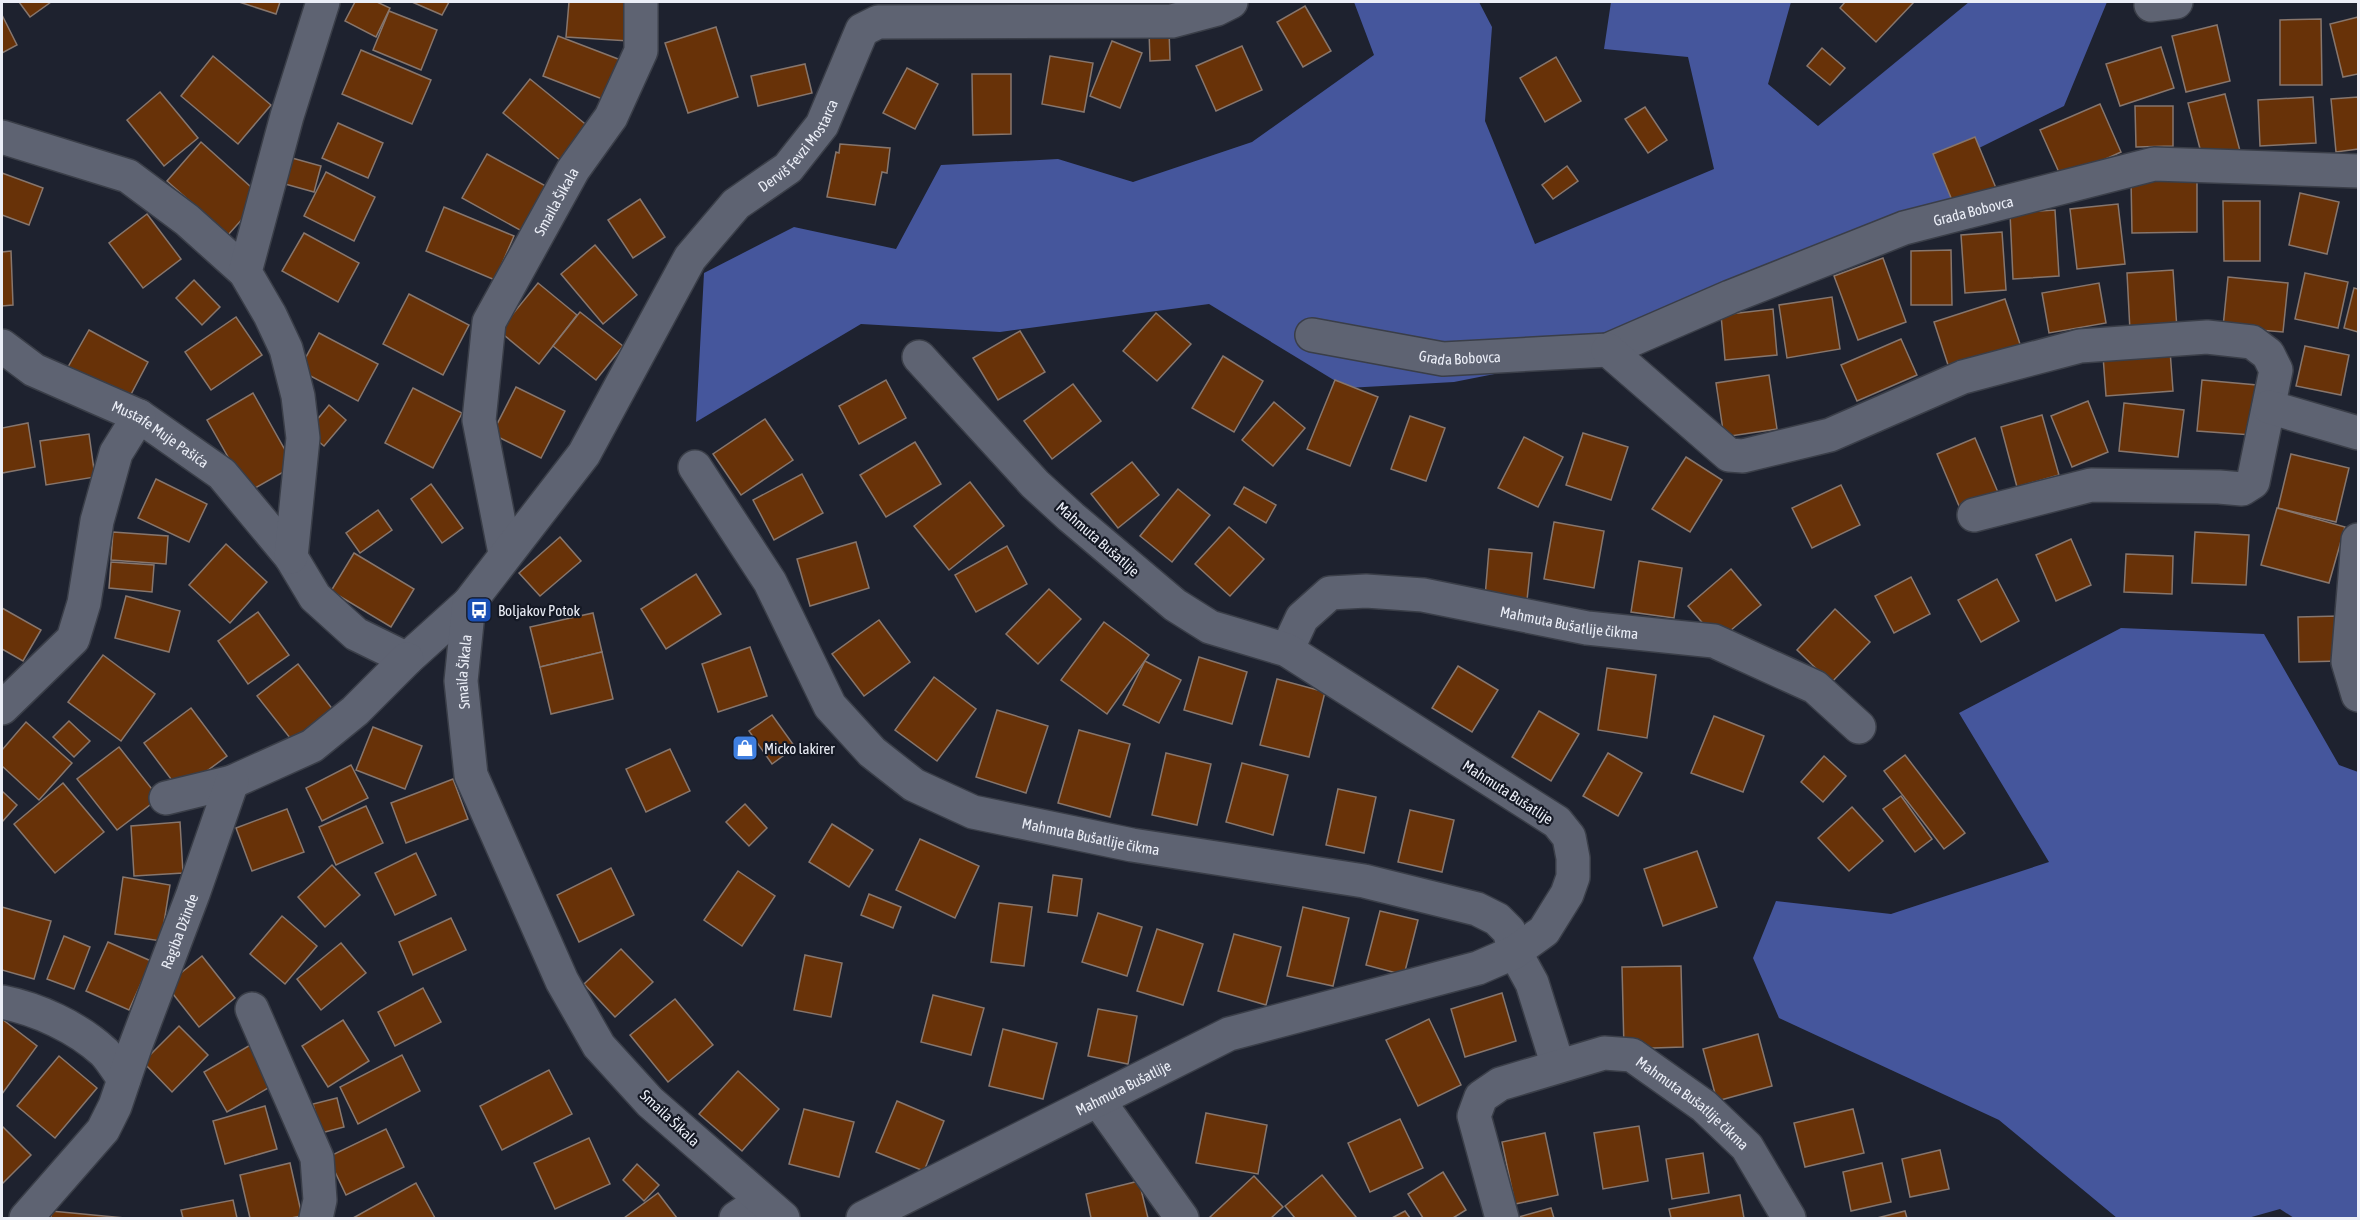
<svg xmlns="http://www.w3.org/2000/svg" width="2360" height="1220" font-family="'Asap Condensed',sans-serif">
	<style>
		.forest { fill: #45569c }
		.building { fill: #683208; stroke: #87766d; stroke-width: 1.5 }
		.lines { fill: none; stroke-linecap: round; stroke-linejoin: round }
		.minor-casing { stroke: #3a3e48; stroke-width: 36 }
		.minor { stroke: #5e6372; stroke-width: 33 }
		.labels { text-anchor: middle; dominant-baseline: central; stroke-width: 4.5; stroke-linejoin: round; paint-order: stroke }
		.street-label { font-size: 15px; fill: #ebeef7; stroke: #151925 }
		.poi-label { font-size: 15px; fill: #ebeef7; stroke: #151925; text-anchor: start }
	</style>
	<rect width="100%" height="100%" fill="#1e222f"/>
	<g class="forest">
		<polygon points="1354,2 1479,2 1492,27 1485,121 1535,244 1714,169 1688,57 1604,49 1611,2 1791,2 1768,84 1818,126 1969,2 2107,2 2064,106 1973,151 1943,229 1622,349 1454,382 1347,388 1209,304 1000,332 861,324 696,422 704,273 794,227 896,249 941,165 1058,159 1133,182 1252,142 1374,55"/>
		<polygon points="2121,628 2264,634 2339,765 2358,772 2358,1218 2294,1218 2280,1209 2248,1218 2117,1218 1999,1120 1779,1018 1753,958 1776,901 1891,914 2049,862 1959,713"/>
	</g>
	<g class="building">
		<polygon points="19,2 51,2 30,17"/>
		<polygon points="239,2 280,2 276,14"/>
		<polygon points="355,2 377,2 390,8 376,37 345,21"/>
		<polygon points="412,2 449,2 442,15"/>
		<polygon points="569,2 632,2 629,41 566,37"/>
		<polygon points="1845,2 1914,2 1876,42 1840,8"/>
		<polygon points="1305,6 1331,51 1303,67 1277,22"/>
		<polygon points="389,11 437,30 421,70 373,50"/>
		<polygon points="2,15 17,45 2,53"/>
		<polygon points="2358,17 2358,74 2343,77 2330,24"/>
		<polygon points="2321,19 2322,85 2280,85 2280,20"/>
		<polygon points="2217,25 2230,81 2186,92 2172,36"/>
		<polygon points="716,27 738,97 688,113 665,43"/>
		<polygon points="1169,29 1170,60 1150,61 1149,30"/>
		<polygon points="558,36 626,62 610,102 543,76"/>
		<polygon points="1112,41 1142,53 1120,108 1090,96"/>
		<polygon points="1242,46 1262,90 1216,111 1196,66"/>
		<polygon points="2161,47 2174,88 2120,106 2106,64"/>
		<polygon points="1822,48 1845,68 1830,85 1807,66"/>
		<polygon points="361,50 431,80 412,124 342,94"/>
		<polygon points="213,56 271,105 238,144 181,96"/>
		<polygon points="1050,56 1093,63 1084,112 1042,104"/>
		<polygon points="1556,57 1581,101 1545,122 1520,78"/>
		<polygon points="805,64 812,93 758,106 751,76"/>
		<polygon points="907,68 938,84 915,129 883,113"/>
		<polygon points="972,74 1011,74 1011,134 973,135"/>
		<polygon points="530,79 589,127 561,161 503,113"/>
		<polygon points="160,92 198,138 164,166 127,120"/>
		<polygon points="2225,94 2240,151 2203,160 2188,103"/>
		<polygon points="2313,97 2316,143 2260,146 2258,100"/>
		<polygon points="2358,97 2358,149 2336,152 2331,99"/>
		<polygon points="2100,104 2121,152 2062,179 2040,130"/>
		<polygon points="2135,106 2173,106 2173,146 2136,147"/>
		<polygon points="1645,107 1667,140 1648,153 1625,119"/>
		<polygon points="338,123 383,143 368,178 322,158"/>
		<polygon points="1975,137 1996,188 1954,205 1933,154"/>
		<polygon points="201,142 262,197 228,235 167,181"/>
		<polygon points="840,144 890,148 887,173 882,172 875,205 827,197 836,152 839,153"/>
		<polygon points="487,154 553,190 529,235 462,198"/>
		<polygon points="292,158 321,166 314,192 285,184"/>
		<polygon points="1567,166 1578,181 1553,199 1542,185"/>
		<polygon points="326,172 375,197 354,241 304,216"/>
		<polygon points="2,173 43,188 29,225 2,215"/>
		<polygon points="2197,178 2197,232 2132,233 2131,179"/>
		<polygon points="2300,193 2339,202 2327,254 2289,245"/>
		<polygon points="640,199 665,237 633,258 608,220"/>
		<polygon points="2223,201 2260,201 2260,261 2224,261"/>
		<polygon points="2118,204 2125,264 2077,269 2070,209"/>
		<polygon points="444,207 514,236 495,280 426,251"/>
		<polygon points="2055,210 2059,276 2013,279 2010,213"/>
		<polygon points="147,214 181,259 143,288 109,243"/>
		<polygon points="2002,232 2006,290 1965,293 1961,235"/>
		<polygon points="304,233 359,263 338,302 282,271"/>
		<polygon points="595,245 637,295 603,324 561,274"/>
		<polygon points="1951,250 1952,305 1911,305 1911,251"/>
		<polygon points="11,251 13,305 2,306 2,252"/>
		<polygon points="1883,258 1906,322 1858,340 1834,276"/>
		<polygon points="2173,270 2177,329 2130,331 2127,273"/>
		<polygon points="2305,273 2348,282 2338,328 2295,319"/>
		<polygon points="2228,277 2288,283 2283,332 2223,327"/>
		<polygon points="194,280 220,307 202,325 176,298"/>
		<polygon points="538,283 577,315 539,364 499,331"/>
		<polygon points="2099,283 2106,323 2049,333 2042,293"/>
		<polygon points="2354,288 2358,289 2358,332 2344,328"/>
		<polygon points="409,294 469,325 443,375 383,344"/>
		<polygon points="1832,297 1840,349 1787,358 1779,305"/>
		<polygon points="2005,299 2021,347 1950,371 1934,322"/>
		<polygon points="1773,309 1777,355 1725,360 1721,315"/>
		<polygon points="580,312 623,346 596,380 553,346"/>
		<polygon points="1156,313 1191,344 1157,381 1123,351"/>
		<polygon points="236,317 262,355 211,390 185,352"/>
		<polygon points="89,330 148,362 128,400 68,367"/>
		<polygon points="1020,331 1045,372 998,400 973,358"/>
		<polygon points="319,333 378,364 358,401 299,370"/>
		<polygon points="1901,339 1917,375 1857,401 1841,365"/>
		<polygon points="2305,346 2349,355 2341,395 2296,386"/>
		<polygon points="2170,350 2173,391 2106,396 2103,356"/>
		<polygon points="1223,356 1263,381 1234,432 1192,408"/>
		<polygon points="1769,375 1777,429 1724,437 1716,383"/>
		<polygon points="886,380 906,418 859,444 839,406"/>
		<polygon points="1335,380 1378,397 1350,466 1307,449"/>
		<polygon points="2202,380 2257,385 2252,435 2197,431"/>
		<polygon points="1073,384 1101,421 1052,459 1024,421"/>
		<polygon points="516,387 565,411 541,458 492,434"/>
		<polygon points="413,388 462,413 433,468 385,443"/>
		<polygon points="253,393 294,466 248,492 207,420"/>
		<polygon points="2088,401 2108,452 2072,467 2051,416"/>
		<polygon points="1274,402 1305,428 1273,466 1242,440"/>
		<polygon points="2124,403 2184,410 2178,457 2119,451"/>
		<polygon points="329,405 346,420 324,446 307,432"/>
		<polygon points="2042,415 2059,475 2017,487 2001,427"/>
		<polygon points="1410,416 1445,428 1426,481 1391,469"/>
		<polygon points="765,419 793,460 741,495 713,454"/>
		<polygon points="28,423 35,467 2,473 2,428"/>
		<polygon points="1583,433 1628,447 1611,500 1566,485"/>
		<polygon points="89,434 95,477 46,485 40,441"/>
		<polygon points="1524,437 1563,457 1538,507 1498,488"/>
		<polygon points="1975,438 2000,497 1962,513 1937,454"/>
		<polygon points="915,442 941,484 886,517 860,475"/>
		<polygon points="2291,454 2349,468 2336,522 2278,508"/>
		<polygon points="1686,457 1722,480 1690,532 1652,509"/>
		<polygon points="1132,462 1159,495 1118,528 1091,494"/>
		<polygon points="802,474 823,513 774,540 753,500"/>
		<polygon points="156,479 207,504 189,542 138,518"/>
		<polygon points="970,482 1004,526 949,570 914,526"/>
		<polygon points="431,484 463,528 442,543 411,499"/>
		<polygon points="1841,485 1860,525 1812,548 1792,508"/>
		<polygon points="1244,487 1276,505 1266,523 1234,504"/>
		<polygon points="1178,489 1210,515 1172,562 1140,536"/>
		<polygon points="2277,508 2345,527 2329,583 2261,565"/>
		<polygon points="378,510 392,530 360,553 346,533"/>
		<polygon points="1554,522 1604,531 1594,588 1544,579"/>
		<polygon points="1229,527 1264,559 1230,596 1195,564"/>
		<polygon points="113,532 168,536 166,564 111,560"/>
		<polygon points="2195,532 2249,535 2246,585 2192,583"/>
		<polygon points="560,537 581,561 540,596 519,573"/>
		<polygon points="2071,539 2091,585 2056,601 2036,555"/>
		<polygon points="856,542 869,588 810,606 797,559"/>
		<polygon points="226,544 267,582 230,623 189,585"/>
		<polygon points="1007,546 1027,584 976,612 955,575"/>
		<polygon points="1489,549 1532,553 1527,600 1485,597"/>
		<polygon points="354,553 414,589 391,627 331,591"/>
		<polygon points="2126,554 2173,556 2172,594 2124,592"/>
		<polygon points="1639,561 1682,568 1674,618 1631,612"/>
		<polygon points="111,562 154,565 152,592 109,588"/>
		<polygon points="1731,569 1761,605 1718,641 1688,606"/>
		<polygon points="696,574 721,614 666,649 641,609"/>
		<polygon points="1911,577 1930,614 1894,633 1875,596"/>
		<polygon points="1997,579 2019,621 1981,642 1958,600"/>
		<polygon points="1049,589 1081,619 1038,664 1006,634"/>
		<polygon points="126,596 180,611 169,652 115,638"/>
		<polygon points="2,608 41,630 23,661 2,649"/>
		<polygon points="1835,609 1870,642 1831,683 1797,650"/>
		<polygon points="258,612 289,655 248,684 218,641"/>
		<polygon points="593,613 602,652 540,667 530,627"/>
		<polygon points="2339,616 2340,661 2299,662 2298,617"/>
		<polygon points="879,620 910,662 864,696 832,654"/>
		<polygon points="1104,622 1149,655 1107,714 1061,680"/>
		<polygon points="750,647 767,696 718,712 702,664"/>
		<polygon points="602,652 613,699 551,714 540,667"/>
		<polygon points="103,655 155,694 121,741 68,702"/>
		<polygon points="1199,657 1247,672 1232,724 1184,710"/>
		<polygon points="1145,661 1181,680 1159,723 1123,705"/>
		<polygon points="298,664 334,711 294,743 257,696"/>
		<polygon points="1458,666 1498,690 1472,732 1432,708"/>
		<polygon points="1607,668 1656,675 1647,738 1598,730"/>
		<polygon points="934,677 976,709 937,761 895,730"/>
		<polygon points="1277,679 1325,692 1309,757 1260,745"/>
		<polygon points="191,708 227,756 180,791 144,743"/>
		<polygon points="997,710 1048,726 1026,793 976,777"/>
		<polygon points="1539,711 1579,734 1551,781 1512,757"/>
		<polygon points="772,715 795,747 772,764 749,731"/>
		<polygon points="1714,716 1764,736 1743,792 1691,773"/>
		<polygon points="69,721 90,741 74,757 53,737"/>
		<polygon points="26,722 72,763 39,800 2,766 2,750"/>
		<polygon points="373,727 422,746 405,789 356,770"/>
		<polygon points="1079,730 1130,744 1110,817 1058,803"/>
		<polygon points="119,747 159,798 117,830 77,779"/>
		<polygon points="670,749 690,791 646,812 626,769"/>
		<polygon points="1166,753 1211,764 1197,825 1152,815"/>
		<polygon points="1608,753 1642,773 1618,816 1583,796"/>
		<polygon points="1905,755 1965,833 1944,849 1884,771"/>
		<polygon points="1824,756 1846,776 1823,802 1801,782"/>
		<polygon points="1242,763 1288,775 1273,835 1226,822"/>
		<polygon points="351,765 368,798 322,821 306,788"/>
		<polygon points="453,779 468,819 406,843 391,803"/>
		<polygon points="63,783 104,832 55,873 14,824"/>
		<polygon points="1338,789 1376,797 1364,853 1326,845"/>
		<polygon points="2,791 17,805 2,822"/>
		<polygon points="1901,796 1932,839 1915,852 1883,809"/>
		<polygon points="745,804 767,828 749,846 726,822"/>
		<polygon points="366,806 383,843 336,865 319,827"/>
		<polygon points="1852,807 1883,841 1849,871 1818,838"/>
		<polygon points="287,809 304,852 252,871 236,828"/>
		<polygon points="1410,810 1454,820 1442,872 1398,862"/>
		<polygon points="180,822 183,873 134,876 131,826"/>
		<polygon points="832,824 873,850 849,887 809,862"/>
		<polygon points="920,839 979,866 955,918 896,890"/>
		<polygon points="1697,851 1717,907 1663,926 1644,869"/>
		<polygon points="416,853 436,895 395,915 375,873"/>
		<polygon points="332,865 360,895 325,927 298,897"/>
		<polygon points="611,868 634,915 579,942 557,895"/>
		<polygon points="738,871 775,896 742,946 704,920"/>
		<polygon points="1053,875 1082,879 1077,916 1048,912"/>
		<polygon points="123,877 170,885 161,941 115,934"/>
		<polygon points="869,894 901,907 893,928 861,915"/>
		<polygon points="999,903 1032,907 1024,966 991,962"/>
		<polygon points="2,907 51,921 34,979 2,970"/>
		<polygon points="1303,907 1349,918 1333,986 1287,976"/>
		<polygon points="1380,911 1418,920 1404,975 1366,965"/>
		<polygon points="1098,913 1142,927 1127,976 1082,962"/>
		<polygon points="282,916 317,946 285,984 250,954"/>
		<polygon points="451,918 466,950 413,975 399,942"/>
		<polygon points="1157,929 1203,944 1183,1005 1137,991"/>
		<polygon points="1234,934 1281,947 1266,1005 1218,991"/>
		<polygon points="64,936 90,947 74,989 47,979"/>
		<polygon points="108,942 151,961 129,1010 86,991"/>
		<polygon points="341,943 366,973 321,1010 297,979"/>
		<polygon points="621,949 653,982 615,1017 584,984"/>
		<polygon points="805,955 842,963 831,1017 794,1010"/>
		<polygon points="202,956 235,998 199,1027 166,985"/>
		<polygon points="1681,966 1683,1047 1624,1049 1622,967"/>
		<polygon points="423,988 441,1022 395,1046 378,1012"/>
		<polygon points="1502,993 1516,1041 1465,1057 1451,1009"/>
		<polygon points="933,995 984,1008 971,1055 921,1042"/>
		<polygon points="675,999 713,1045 668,1082 630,1035"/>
		<polygon points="1098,1009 1137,1016 1128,1064 1088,1056"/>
		<polygon points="2,1019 37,1046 2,1094"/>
		<polygon points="1429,1019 1461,1085 1418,1106 1386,1040"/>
		<polygon points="343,1020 369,1061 328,1087 302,1046"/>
		<polygon points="179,1026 208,1055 172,1092 143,1062"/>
		<polygon points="1003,1029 1057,1043 1043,1099 989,1086"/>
		<polygon points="1758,1034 1772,1086 1717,1101 1703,1049"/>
		<polygon points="252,1044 275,1084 227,1112 204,1072"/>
		<polygon points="402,1055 420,1091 358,1124 340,1087"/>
		<polygon points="59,1056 97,1088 55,1138 17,1106"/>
		<polygon points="549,1070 572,1114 502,1150 480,1106"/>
		<polygon points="738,1071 779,1109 742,1151 699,1114"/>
		<polygon points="337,1098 344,1127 321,1133 313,1104"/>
		<polygon points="897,1101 944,1121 924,1171 876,1152"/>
		<polygon points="265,1106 277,1149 225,1164 213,1121"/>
		<polygon points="804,1109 854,1122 839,1177 789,1164"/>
		<polygon points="1853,1109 1864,1153 1805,1167 1794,1123"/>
		<polygon points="1206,1113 1267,1125 1258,1174 1196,1163"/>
		<polygon points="1400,1119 1423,1168 1370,1192 1348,1143"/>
		<polygon points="2,1126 31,1155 2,1184"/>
		<polygon points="1639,1126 1648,1181 1603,1189 1594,1133"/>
		<polygon points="386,1129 404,1167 346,1195 328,1157"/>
		<polygon points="1545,1133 1558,1195 1515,1204 1502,1142"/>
		<polygon points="589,1138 610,1184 555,1209 534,1163"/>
		<polygon points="1940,1150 1949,1189 1910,1197 1902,1159"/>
		<polygon points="1703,1153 1709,1193 1672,1199 1666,1159"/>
		<polygon points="290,1163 302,1216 291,1218 250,1218 240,1175"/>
		<polygon points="1882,1163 1891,1202 1851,1211 1843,1172"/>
		<polygon points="637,1164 659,1185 644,1201 623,1180"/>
		<polygon points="1443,1172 1466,1210 1453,1218 1423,1218 1408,1194"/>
		<polygon points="1322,1175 1356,1217 1355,1218 1295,1218 1285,1206"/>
		<polygon points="1254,1176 1283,1207 1271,1218 1209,1218"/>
		<polygon points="1139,1181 1148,1218 1091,1218 1086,1194"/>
		<polygon points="416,1183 435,1218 353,1218"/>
		<polygon points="658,1193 677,1218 624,1218"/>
		<polygon points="1740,1195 1744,1218 1671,1218 1669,1209"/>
		<polygon points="233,1200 237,1218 183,1218 181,1210"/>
		<polygon points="1551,1208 1554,1218 1515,1218"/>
		<polygon points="51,1211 125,1218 51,1218"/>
		<polygon points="1405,1211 1410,1218 1392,1218"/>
		<polygon points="1905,1211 1907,1218 1877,1218"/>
	</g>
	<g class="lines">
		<g class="minor-casing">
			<g id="minor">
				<polyline points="2151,5 2176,2"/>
				<polyline points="2,137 128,176 187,220 245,272"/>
				<path id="s1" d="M 1312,335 L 1443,359 L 1608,350 L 1730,297 L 1904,228 L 2154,164 L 2358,171"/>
				<path id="s2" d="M 2,346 L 34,370 L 139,416 L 222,474 L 291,557 L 315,597 L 356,634 L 407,659 L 469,603"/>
				<polyline points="1608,350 1729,455 1743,456 1830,435 1963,377 2080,346 2207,337 2252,342 2268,354 2276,370 2253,482 2242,489 2219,487 2091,485 1974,515"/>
				<polyline points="2269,407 2358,433"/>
				<path id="s3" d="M 695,467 L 770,582 L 830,706 L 872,752 L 914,785 L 973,812 L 1132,845 L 1364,881 L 1477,909 L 1497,919 L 1509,931 L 1515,952 L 1532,983 L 1558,1066"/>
				<polyline points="2358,540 2348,662 2358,695"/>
				<path id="s4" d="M 505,553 L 479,420 L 489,322 L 573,170 L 611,117 L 641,51 L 641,2"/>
				<polyline points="291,557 303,438 298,396 286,349 270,315 245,272 287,116 323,2"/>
				<path id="s5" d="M 1287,650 L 1302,618 L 1330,593 L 1366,591 L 1423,595 L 1587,628 L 1714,641 L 1815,687 L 1859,727"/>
				<polyline points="2,708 73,639 84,603 97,521 116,453 139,416"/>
				<polyline points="166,798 232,782 312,746 355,711 407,659"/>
				<path d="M 2,1002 C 37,1009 77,1027 104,1052 C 111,1059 117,1070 124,1079"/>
				<polyline points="252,1009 317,1158 320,1200 316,1218"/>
				<polyline points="1098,1100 1182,1218"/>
				<path id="s6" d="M 26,1218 L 103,1130 L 115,1106 L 135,1047 L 193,894 L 232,782"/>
				<polyline points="736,1218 762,1201"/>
				<path id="s7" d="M 783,1218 L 650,1102 L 599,1046 L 562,981 L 471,775 L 461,681 L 469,603 L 584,454 L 690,258 L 736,204 L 788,168 L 822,125 L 862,30 L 878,22 L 1172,21 L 1217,9 L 1231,2"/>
				<path id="s8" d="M 863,1218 L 1229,1034 L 1478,968 L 1515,952 L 1544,931 L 1567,894 L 1573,877 L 1573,858 L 1569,837 L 1557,822 L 1287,650 L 1210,627 L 1175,605 L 1071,517 L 1035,484 L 919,357"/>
				<path id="s9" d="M 1502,1218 L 1474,1116 L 1481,1097 L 1500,1084 L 1604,1053 L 1632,1055 L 1704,1106 L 1747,1147 L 1789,1218"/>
			</g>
		</g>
		<use href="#minor" class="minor"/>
	</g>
	<defs>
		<g id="bus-square" transform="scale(1.35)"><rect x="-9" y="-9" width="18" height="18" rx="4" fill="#1a4fb4" stroke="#151925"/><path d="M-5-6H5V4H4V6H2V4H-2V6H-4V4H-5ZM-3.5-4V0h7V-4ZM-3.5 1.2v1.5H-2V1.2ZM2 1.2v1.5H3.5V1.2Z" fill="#fff"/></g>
		<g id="shop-square" transform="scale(1.35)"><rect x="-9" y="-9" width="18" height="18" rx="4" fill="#3f7fe0" stroke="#151925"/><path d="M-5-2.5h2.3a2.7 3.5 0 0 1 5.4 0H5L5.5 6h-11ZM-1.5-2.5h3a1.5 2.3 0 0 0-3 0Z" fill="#fff"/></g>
	</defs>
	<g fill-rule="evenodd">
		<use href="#bus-square" x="479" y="610"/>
		<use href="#shop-square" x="745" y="748"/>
	</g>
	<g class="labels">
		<g class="street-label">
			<text stroke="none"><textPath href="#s7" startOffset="1294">Derviš Fevzi Mostarca</textPath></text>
			<text stroke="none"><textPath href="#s4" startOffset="372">Smaila Šikala</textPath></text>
			<text stroke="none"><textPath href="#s1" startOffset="690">Grada Bobovca</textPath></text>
			<text stroke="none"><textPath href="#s1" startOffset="150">Grada Bobovca</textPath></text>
			<text stroke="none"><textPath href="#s2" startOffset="182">Mustafe Muje Pašića</textPath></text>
			<text transform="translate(1098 539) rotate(41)">Mahmuta Bušatlije</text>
			<text stroke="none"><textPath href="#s5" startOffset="315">Mahmuta Bušatlije čikma</textPath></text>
			<text stroke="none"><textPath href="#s7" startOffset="656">Smaila Šikala</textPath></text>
			<text transform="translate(1508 792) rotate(33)">Mahmuta Bušatlije</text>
			<text stroke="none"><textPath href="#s3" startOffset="576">Mahmuta Bušatlije čikma</textPath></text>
			<text stroke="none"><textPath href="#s6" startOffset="330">Ragiba Džinde</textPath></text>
			<text stroke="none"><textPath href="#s8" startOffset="291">Mahmuta Bušatlije</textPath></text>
			<text stroke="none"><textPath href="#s9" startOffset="363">Mahmuta Bušatlije čikma</textPath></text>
			<text transform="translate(670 1118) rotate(43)">Smaila Šikala</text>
		</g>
		<g class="poi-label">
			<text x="498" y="610">Boljakov Potok</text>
			<text x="764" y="748">Micko lakirer</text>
		</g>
	</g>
	<rect width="2360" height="1220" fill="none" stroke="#ebeef7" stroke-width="6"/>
</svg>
